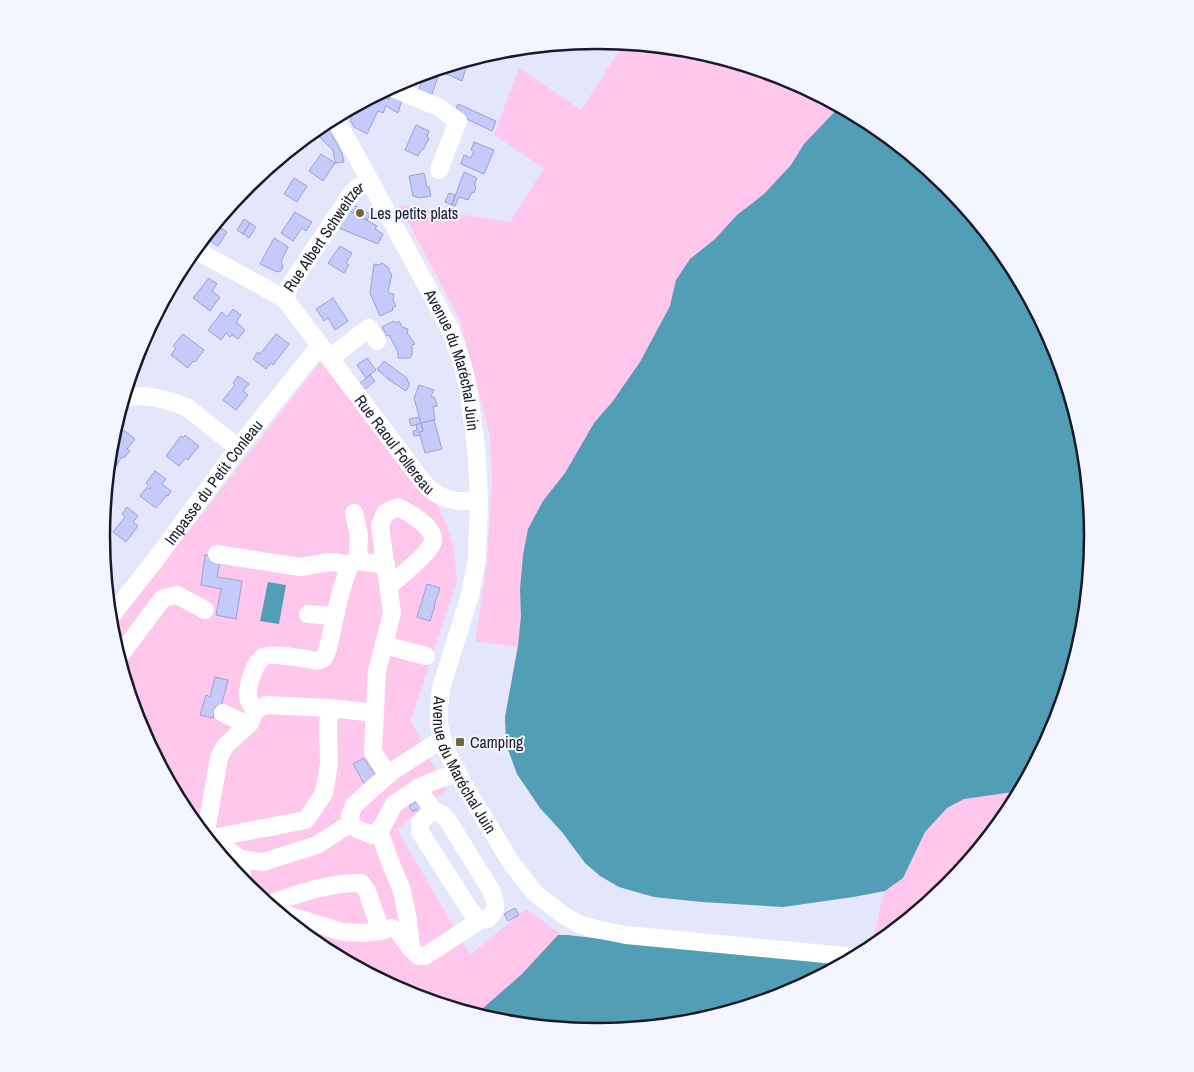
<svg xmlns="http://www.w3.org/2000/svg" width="1194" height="1072" font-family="'Archivo Narrow',sans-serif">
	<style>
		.green { fill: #fec7eb }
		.water { fill: #519eb5 }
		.building { fill: #c4caf9; stroke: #9ba1cf }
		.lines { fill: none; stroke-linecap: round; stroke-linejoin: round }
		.minor { stroke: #fff; stroke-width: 18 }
		.poi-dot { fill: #716734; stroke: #f3f5ff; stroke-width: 2 }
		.labels { text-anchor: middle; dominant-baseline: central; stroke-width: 4; stroke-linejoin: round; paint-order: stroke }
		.poi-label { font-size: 16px; fill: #181a2b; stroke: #f3f5ff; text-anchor: start }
		.street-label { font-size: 16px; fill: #181a2b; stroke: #f3f5ff }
		.rim { fill: none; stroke: #181a2b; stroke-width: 2.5 }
	</style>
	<rect width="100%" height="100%" fill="#e4e7fb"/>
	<g class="green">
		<polygon points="624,43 694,50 787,78 873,124 948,185 1010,261 1055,346 1037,760 1009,812 948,887 871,949 884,891 853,897 783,907 702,902 654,897 619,887 600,876 585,863 562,832 540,808 517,774 506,744 505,717 517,647 475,641 487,564 492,479 490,436 460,320 399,205 510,222 544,168 494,135 519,68 581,110"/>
		<polygon points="321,361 437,504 447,525 454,550 457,581 411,720 446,790 397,829 470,955 526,909 562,935 568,935 591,938 787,994 693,1023 597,1032 500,1022 428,1001 431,996 375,977 321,948 246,887 184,811 139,726 110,632"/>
	</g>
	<g class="water">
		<polygon points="840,106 873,124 948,185 1010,261 1055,346 1084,440 1093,536 1083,633 1055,726 1020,791 964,799 947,808 925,832 903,878 885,891 853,897 783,907 702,902 654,897 619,887 600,876 585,863 562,832 540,808 517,774 506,744 505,717 518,646 521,616 520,589 523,555 528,529 543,501 565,473 594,423 613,401 640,362 670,306 676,280 690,259 715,239 737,215 764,194 791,165 804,144"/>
		<polygon points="268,582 286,585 279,624 260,621"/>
		<polygon points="558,935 568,935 651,945 844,964 787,994 693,1023 597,1032 500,1022 475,1015 522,974"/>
	</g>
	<g class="building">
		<polygon points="455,63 466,68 462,81 440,71 430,100 417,94 425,72"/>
		<polygon points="377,94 389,99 390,95 402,99 398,113 386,106 383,113 378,111 367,134 354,127 350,119 357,105"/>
		<polygon points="458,104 496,121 492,131 454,113"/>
		<polygon points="323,123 328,128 342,153 344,162 335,163 333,150 313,131"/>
		<polygon points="416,125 429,131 427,137 429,138 423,150 422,149 418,156 405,150"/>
		<polygon points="474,142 494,150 484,174 461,164 464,155 471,158 474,151 471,150"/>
		<polygon points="321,154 335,163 323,181 309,171"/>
		<polygon points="464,172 477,178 474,185 476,186 474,193 472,192 468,200 459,197 455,206 452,205"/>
		<polygon points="424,173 427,187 429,187 431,196 420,198 413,196 409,176"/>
		<polygon points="294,178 307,186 297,202 284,194"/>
		<polygon points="449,193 455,195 452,205 445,202"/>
		<polygon points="354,205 370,214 367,220 350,211"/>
		<polygon points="350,211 377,226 375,229 383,234 378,244 339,228"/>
		<polygon points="295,212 312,222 306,231 302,228 293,241 281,233"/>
		<polygon points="244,219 250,223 243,234 237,230"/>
		<polygon points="250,223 256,227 249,238 243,234"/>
		<polygon points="215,224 227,232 218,246 204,237"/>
		<polygon points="274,238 288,247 281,262 283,266 281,271 277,272 260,264"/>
		<polygon points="340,246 352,253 346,263 349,265 344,273 328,263"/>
		<polygon points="382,263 389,268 389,272 392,274 388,291 389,293 394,294 393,300 396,306 392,308 393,310 380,316 370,293 374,264 379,265"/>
		<polygon points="209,278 217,284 212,291 220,297 210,311 193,298"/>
		<polygon points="333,298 348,321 335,330 328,318 324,321 316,309"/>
		<polygon points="233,309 241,315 236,322 245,330 238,339 232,335 230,337 226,333 221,340 208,330 222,312 227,317"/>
		<polygon points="394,321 396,323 399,321 402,327 408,329 407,333 415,344 412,345 412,355 410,358 398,358 398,352 389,335 387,336 382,327"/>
		<polygon points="183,334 204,350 195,362 193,361 188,368 171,355 176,348 173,346"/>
		<polygon points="276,334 289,344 273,365 271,363 266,369 253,359 258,352 260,354"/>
		<polygon points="367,358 376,370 366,378 357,365"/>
		<polygon points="384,361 407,378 407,381 409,382 409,386 406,391 388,379 377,369"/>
		<polygon points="370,375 375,381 364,390 359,384"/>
		<polygon points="238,376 249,384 243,391 248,395 236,410 223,400 235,385 233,383"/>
		<polygon points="419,385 434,390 431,396 435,398 437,406 433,407 435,420 421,423 414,398"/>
		<polygon points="419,417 421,423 411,426 409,419"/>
		<polygon points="434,420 442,449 425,453 419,432 423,431 421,423"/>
		<polygon points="421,423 423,431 419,432 420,435 414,436 413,431 417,430 416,425"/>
		<polygon points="122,429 135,439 127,449 130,451 124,458 122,457 118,463 109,457 110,443"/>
		<polygon points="185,435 199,446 188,460 186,458 179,466 166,456 181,436 183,438"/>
		<polygon points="109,457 118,464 113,470 110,468 107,471"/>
		<polygon points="155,471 166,479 162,484 171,491 168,496 167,495 156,508 140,496 147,487 150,489 151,488 146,483"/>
		<polygon points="127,507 138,516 133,522 138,526 126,542 113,532 125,517 122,514"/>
		<polygon points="205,555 221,557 217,577 242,581 236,619 216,615 221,589 201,585"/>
		<polygon points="427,584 440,588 434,606 435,606 430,621 417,617"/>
		<polygon points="215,677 228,680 221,707 216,706 213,718 200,715 206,695 210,697"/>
		<polygon points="364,758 378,780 366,787 353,764"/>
		<polygon points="419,800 425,809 419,813 416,809 413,812 409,806"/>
		<polygon points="515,908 519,915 508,921 504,914"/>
	</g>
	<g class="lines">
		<g class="minor">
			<polyline points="390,87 438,107 458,121 439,170"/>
			<path id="s1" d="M 334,117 L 357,157 L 450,329 L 463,366 L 469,392 L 477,458 L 479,500 L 477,559 L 470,595 L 441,688 L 439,708 L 439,725 L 445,748 L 464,785 L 512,864 L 535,893 L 563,915 L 581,925 L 596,929 L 626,935 L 856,957"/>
			<path id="s2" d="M 194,249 L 285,299 L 417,474 C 421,479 425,485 430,489 C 444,501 462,503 479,500"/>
			<path id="s3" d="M 285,299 L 289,287 L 352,193 L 357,188 L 370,182"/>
			<polyline points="330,358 369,328 377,341"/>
			<path d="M 123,399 C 138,391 173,401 188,408 L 238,448"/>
			<polyline points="354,513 359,536 358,561"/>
			<polyline points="217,554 300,567 330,562 350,564"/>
			<polyline points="308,614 335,616"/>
			<path id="s4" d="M 109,619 L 156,559 L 238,448 L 320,345"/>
			<polyline points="384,645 426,656"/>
			<polyline points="118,658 163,598 177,595 205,610"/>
			<path d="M 255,710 C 246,700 247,693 250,681 C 252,674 257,661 263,657 C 271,652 307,659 317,661 L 324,658 C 330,647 331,633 334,621 C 338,602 343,582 350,564 L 358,561 L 386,565"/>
			<polyline points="223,713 248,725"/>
			<polyline points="442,739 391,772 354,805 350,815 351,823 357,829 372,835 382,827 394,804 418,788 431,782 457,773"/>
			<path d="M 388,775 L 373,752 L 377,671 L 392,613 L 380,526 L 385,513 L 398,507 C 408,512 435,527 433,541 C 431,552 398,578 389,586"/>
			<path d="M 418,788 L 433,810 L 441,814 L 447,819 L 492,892 C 496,904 498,909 488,919 C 479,920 475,917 470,910 L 420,832 L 420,822 L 425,817 L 433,810"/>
			<polyline points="379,830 387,854 402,891 408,920 411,947"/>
			<polyline points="205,837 219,758 225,746 250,723 255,710 266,705 330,708 374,713"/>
			<polyline points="207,839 306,820 324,793 329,764 328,724 330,708"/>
			<polyline points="209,841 222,845 240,859 263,862 317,845 351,823"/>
			<polyline points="240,859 243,882"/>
			<path d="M 268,904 C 296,895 330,882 361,883 L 367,891 L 381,931"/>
			<polyline points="277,912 343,932 363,933 381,931 391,928 398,931 411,949 419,956 425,956 482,919"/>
		</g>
	</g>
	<g class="poi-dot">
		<circle cx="360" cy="213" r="5"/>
		<rect x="455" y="737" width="10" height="10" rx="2.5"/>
	</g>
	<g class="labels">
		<g class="poi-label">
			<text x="370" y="213">Les petits plats</text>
			<text x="470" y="742">Camping</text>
		</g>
		<g class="street-label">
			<text stroke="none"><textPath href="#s3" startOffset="74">Rue Albert Schweitzer</textPath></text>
			<text stroke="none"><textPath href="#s1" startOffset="272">Avenue du Maréchal Juin</textPath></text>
			<text stroke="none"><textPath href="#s2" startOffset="286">Rue Raoul Follereau</textPath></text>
			<text stroke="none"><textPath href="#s4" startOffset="172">Impasse du Petit Conleau</textPath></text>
			<text stroke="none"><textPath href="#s1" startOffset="692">Avenue du Maréchal Juin</textPath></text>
		</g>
	</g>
	<path d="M0 0H1194V1072H0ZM110 536a487 487 0 1 1 974 0a487 487 0 1 1-974 0Z" fill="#f3f5ff" fill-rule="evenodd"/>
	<path class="rim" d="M110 536a487 487 0 1 1 974 0a487 487 0 1 1-974 0Z"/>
</svg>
